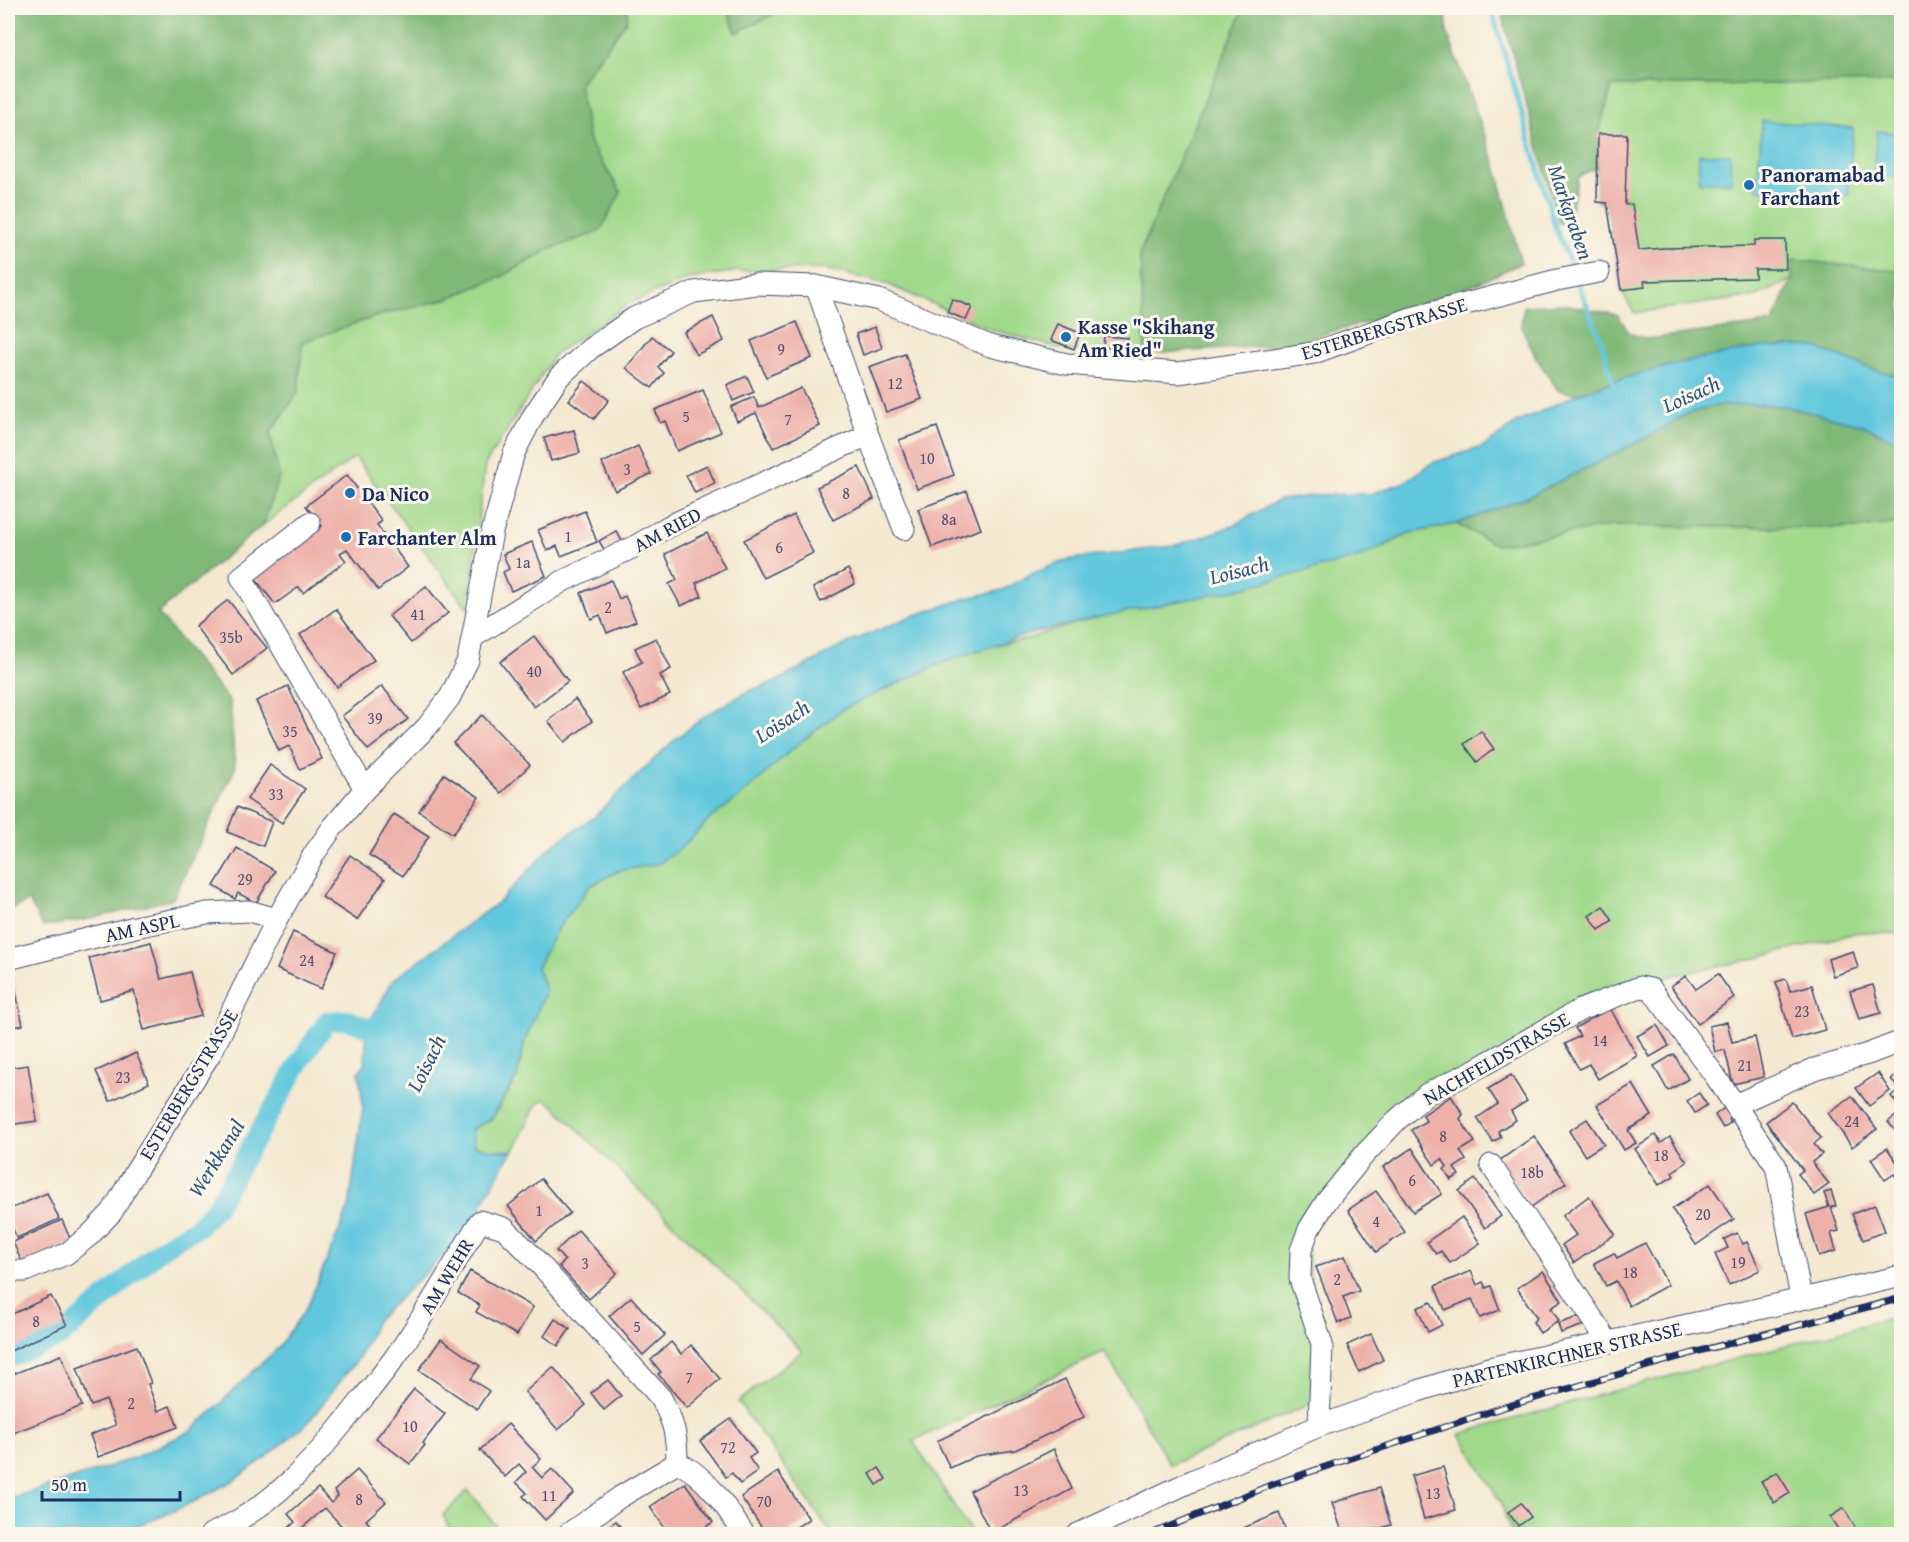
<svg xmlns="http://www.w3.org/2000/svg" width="1909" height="1542" font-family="'Gentium Book Plus',serif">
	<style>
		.green { fill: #a1d98b; stroke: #5e8474; stroke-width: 1.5 }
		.forest { fill: #80b977; stroke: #4e746a; stroke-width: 1.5 }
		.water { fill: #60c7dd; stroke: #3e7b9e; stroke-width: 1.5 }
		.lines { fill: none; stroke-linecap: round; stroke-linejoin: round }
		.stream { stroke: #60c7dd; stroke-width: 5 }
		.canal { stroke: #60c7dd; stroke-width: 20 }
		.building { fill: #eeb1aa }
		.minor-casing { stroke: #3c4b6f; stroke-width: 23 }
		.minor { stroke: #fff; stroke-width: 21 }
		.rail-casing { stroke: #1b2f5e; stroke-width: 7 }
		.rail { stroke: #fbf7ec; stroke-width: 4.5; stroke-dasharray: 14; stroke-linecap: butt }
		.poi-dot { fill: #1f6fb2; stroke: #fbf7ec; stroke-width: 2 }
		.labels { text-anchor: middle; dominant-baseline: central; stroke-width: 6; stroke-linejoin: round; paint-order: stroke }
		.number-label { font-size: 16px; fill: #505071 }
		.poi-label { font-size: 20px; font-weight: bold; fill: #1b2f5e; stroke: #fbf7ec; text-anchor: start }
		.street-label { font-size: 20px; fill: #1b2f5e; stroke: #fbf7ec }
		.water-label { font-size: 21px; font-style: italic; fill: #2c557e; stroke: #fbf7ec }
	</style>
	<rect width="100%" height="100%" fill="#fbf7ec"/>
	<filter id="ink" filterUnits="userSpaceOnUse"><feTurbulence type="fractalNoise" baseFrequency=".0167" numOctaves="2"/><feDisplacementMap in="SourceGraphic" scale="12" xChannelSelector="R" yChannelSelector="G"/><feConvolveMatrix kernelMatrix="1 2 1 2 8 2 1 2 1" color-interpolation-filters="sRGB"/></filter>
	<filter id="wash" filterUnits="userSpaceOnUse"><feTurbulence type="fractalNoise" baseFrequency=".008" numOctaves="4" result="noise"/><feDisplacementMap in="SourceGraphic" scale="24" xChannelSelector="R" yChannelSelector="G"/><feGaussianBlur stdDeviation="1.35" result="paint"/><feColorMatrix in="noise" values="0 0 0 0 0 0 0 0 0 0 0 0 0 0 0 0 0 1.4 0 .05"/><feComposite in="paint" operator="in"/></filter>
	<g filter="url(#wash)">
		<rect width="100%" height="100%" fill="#f4e8d0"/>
		<g class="green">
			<polygon points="628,8 727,8 736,33 785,8 1244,8 1140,253 1145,354 1069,351 990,329 887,284 824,269 738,271 688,279 630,303 555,354 485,465 468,609 355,457 263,525 279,476 270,433 298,393 302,342 380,315 446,299 505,275 548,250 600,231 621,192 589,142 579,84 626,22"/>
			<polygon points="1901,82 1901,271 1793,260 1792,280 1756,296 1634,313 1621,290 1607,203 1597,202 1598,134 1612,86"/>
			<polygon points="1901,523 1901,934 1859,932 1754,959 1652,980 1424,1089 1307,1224 1314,1340 1313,1403 1170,1465 1105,1352 913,1441 972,1534 832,1534 738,1402 802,1351 553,1105 544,1099 535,1107 514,1151 492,1150 474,1146 471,1130 492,1119 517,1077 524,1043 546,990 537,968 557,929 590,886 618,871 636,868 680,849 711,818 741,796 792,749 843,709 942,663 991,646 1026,639 1091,619 1383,547 1410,533 1456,524 1497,545 1611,526 1859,528"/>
			<polygon points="1901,1315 1901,1534 1512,1534 1500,1501 1460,1434 1602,1394"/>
			<polygon points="468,1490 502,1534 452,1534 443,1515"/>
		</g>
		<g class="forest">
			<polygon points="8,8 628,8 626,22 579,84 589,142 621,192 600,231 548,250 505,275 446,299 380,315 302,342 298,393 270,433 279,476 263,525 158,613 230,702 235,768 173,899 90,919 43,927 29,901 8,910"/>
			<polygon points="727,8 785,8 736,33"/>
			<polygon points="1244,8 1446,8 1447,32 1496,166 1521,263 1476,284 1376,320 1284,345 1145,354 1140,253"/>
			<polygon points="1500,8 1901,8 1901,82 1612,86 1598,134 1597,167 1578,177 1568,222 1559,223"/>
			<polygon points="1793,260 1901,271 1901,376 1877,371 1811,346 1761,347 1688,361 1625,378 1575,394 1558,390 1537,359 1521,326 1524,306 1563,304 1618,315 1629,333 1647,339 1772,323 1792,280"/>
			<polygon points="1750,404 1784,406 1863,425 1901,443 1901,523 1859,528 1611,526 1497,545 1456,524 1530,496 1648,437 1686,414 1714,406"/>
		</g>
		<g class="water">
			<polygon points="1762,121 1853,128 1848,196 1757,189"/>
			<polygon points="1877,131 1901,134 1901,178 1873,176"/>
			<polygon points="1699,154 1730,154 1731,182 1699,182"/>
			<polygon points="1811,346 1877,371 1901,376 1901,443 1863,425 1784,406 1750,404 1714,406 1686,414 1648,437 1530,496 1456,524 1410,533 1361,557 1239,589 1091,619 1025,635 942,663 843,709 792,749 741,796 711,818 680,849 658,864 618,871 590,886 557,929 537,968 546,990 524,1043 517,1077 491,1118 472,1129 474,1146 492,1150 512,1151 465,1234 377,1320 359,1357 307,1424 264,1459 234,1480 199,1499 163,1516 125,1530 106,1534 8,1534 8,1499 103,1469 138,1456 189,1432 213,1411 248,1376 278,1348 307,1307 349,1207 363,1107 359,1072 365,1062 367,1027 393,980 501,900 553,845 594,817 673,741 705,716 748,691 773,683 848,643 909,617 967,598 1003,590 1031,574 1066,560 1173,546 1200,538 1234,525 1279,500 1320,495 1369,494 1405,482 1432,463 1485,446 1516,423 1575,395 1625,378 1688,361 1761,347"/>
		</g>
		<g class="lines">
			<g class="stream">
				<polyline points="1491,8 1556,229 1574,272"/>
				<polyline points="1577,281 1601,340 1614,388"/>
			</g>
			<polyline class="canal" points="8,1358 59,1338 162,1248 199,1226 216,1207 301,1060 327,1021 347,1020 367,1027 392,1022"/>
		</g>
		<g id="blocks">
			<g class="building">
				<polygon points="1598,134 1627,134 1625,205 1632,204 1639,250 1664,248 1754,246 1754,240 1785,240 1786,269 1755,269 1755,278 1644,281 1645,287 1621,290 1607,203 1597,202"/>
				<polygon points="952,299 972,307 966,320 947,312"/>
				<polygon points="713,317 724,341 696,355 684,332"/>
				<polygon points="797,322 812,358 766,377 751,341"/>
				<polygon points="1058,324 1080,333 1074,349 1051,340"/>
				<polygon points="875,327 882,348 863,355 856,334"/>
				<polygon points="652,336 671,351 658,367 664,373 652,388 626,368"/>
				<polygon points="1104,336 1128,338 1127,349 1103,347"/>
				<polygon points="905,354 922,399 886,412 869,367"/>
				<polygon points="747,376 754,392 733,401 727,385"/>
				<polygon points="584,381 609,400 594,419 569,400"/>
				<polygon points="801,388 820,426 773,448 756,413 737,421 731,407 754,397 759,408"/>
				<polygon points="703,390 721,432 677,451 665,421 660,423 655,410"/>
				<polygon points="937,427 954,475 917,489 899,440"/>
				<polygon points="574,430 580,453 551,461 544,438"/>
				<polygon points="638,446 651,474 615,491 602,463"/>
				<polygon points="707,465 715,483 695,493 686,475"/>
				<polygon points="859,467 874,499 833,520 817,487"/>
				<polygon points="347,475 382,521 377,525 408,567 378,590 347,549 340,553 346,561 303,593 299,587 275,604 254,577 322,526 306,506"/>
				<polygon points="967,491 981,529 932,547 918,509"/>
				<polygon points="585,511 597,542 561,556 557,546 547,551 538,530"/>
				<polygon points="794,515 813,553 763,578 744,540"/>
				<polygon points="616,531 624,544 607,554 599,541"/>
				<polygon points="707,533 725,568 696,583 702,596 681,606 669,584 677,580 665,554"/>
				<polygon points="532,542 546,576 511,591 503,572 509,569 503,554"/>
				<polygon points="848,569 855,584 821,602 813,588"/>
				<polygon points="611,580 619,599 625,596 636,621 607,633 600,615 591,619 581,593"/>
				<polygon points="426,586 448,613 411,643 389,616"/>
				<polygon points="228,600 267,648 233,675 195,626"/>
				<polygon points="336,609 374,660 337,687 300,635"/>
				<polygon points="534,636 568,681 534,707 500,662"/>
				<polygon points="656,638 671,669 660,675 670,695 641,709 623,672 642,662 635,648"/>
				<polygon points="288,686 322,759 300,769 289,746 279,751 256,701"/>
				<polygon points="382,686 408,719 368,750 342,716"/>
				<polygon points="575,699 592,721 565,742 548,721"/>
				<polygon points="482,715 530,765 501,793 453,743"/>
				<polygon points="1481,731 1494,749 1477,762 1464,744"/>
				<polygon points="270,765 305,789 282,823 247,799"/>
				<polygon points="444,774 479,797 453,834 419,811"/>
				<polygon points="237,807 272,822 263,846 227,832"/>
				<polygon points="394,814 429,836 403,876 369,855"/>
				<polygon points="237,848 275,871 256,903 238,893 235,899 214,886"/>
				<polygon points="350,855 385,879 357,920 322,897"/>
				<polygon points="1603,906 1613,921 1599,930 1589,916"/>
				<polygon points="293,932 337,952 321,989 277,969"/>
				<polygon points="151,942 161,979 190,972 201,1016 144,1030 134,991 100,1000 89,958"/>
				<polygon points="1853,951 1858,968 1833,976 1828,959"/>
				<polygon points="8,965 10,965 23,1025 8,1028"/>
				<polygon points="1718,974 1734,997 1698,1024 1671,986 1686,976 1696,989"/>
				<polygon points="1786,979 1790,991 1812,985 1825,1030 1792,1039 1776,982"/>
				<polygon points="1873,985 1881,1013 1859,1019 1850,991"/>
				<polygon points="1610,1008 1637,1056 1598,1079 1589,1064 1579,1069 1565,1044 1580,1036 1575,1028"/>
				<polygon points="1727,1022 1732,1042 1755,1037 1764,1077 1733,1084 1725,1050 1715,1052 1709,1026"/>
				<polygon points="1657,1025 1669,1046 1650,1057 1637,1036"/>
				<polygon points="136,1053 149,1083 110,1101 96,1071"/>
				<polygon points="1674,1054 1688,1079 1668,1091 1654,1066"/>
				<polygon points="28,1065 37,1121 8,1125 8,1068"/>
				<polygon points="1902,1071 1902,1106 1900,1107 1891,1096 1899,1089 1891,1079"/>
				<polygon points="1878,1073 1890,1091 1869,1106 1856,1088"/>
				<polygon points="1511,1075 1527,1101 1511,1111 1516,1120 1498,1131 1501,1137 1493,1142 1477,1118 1498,1104 1488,1089"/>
				<polygon points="1633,1084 1652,1116 1628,1130 1636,1143 1624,1150 1597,1105"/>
				<polygon points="1699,1093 1707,1105 1695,1113 1687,1101"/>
				<polygon points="1451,1096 1463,1114 1460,1119 1475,1142 1460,1151 1466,1160 1454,1168 1459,1175 1451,1180 1444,1169 1447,1167 1442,1159 1434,1165 1411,1130 1426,1121 1423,1115"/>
				<polygon points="1852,1096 1877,1129 1852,1147 1828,1113"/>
				<polygon points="1792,1102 1821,1138 1814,1144 1822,1154 1812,1162 1829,1184 1814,1195 1798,1174 1803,1170 1766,1122"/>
				<polygon points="1727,1106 1734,1116 1729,1119 1731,1122 1723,1128 1715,1115"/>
				<polygon points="1902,1111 1902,1138 1888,1122"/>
				<polygon points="1587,1119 1604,1144 1585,1156 1569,1131"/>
				<polygon points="1655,1135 1661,1143 1670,1137 1687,1162 1672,1172 1674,1176 1659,1185 1635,1149"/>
				<polygon points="1534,1136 1566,1183 1531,1207 1499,1161"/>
				<polygon points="1412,1148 1442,1194 1413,1212 1383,1167"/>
				<polygon points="1887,1148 1899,1165 1902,1164 1902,1185 1894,1174 1885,1180 1871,1159"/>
				<polygon points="541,1179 570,1213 536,1241 508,1206"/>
				<polygon points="1475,1179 1501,1216 1485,1228 1459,1191"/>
				<polygon points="1710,1184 1734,1219 1696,1245 1672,1209"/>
				<polygon points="1376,1191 1405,1232 1376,1252 1348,1210"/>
				<polygon points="1831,1191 1836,1206 1831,1207 1839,1231 1831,1233 1836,1251 1819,1256 1806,1214 1829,1207 1824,1193"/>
				<polygon points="47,1193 59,1219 17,1238 8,1218 8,1210"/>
				<polygon points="1589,1196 1615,1234 1574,1263 1562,1245 1576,1235 1562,1216"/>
				<polygon points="1875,1205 1885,1231 1863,1240 1852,1214"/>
				<polygon points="1462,1217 1480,1243 1450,1263 1441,1251 1436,1254 1427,1242"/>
				<polygon points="62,1220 72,1243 23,1265 13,1242"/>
				<polygon points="578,1230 617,1273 589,1299 559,1266 565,1261 556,1251"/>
				<polygon points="1737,1233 1743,1244 1747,1242 1760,1270 1729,1285 1715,1254 1728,1248 1724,1239"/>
				<polygon points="1645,1243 1668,1285 1629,1306 1616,1281 1606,1286 1594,1263 1614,1253 1617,1258"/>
				<polygon points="1345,1256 1359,1291 1343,1297 1351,1318 1338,1323 1316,1267"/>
				<polygon points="470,1271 533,1307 517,1335 476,1312 480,1305 458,1293"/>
				<polygon points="1471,1271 1477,1285 1483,1282 1486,1288 1491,1286 1500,1310 1480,1318 1472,1299 1445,1310 1435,1286"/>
				<polygon points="1543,1271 1562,1301 1551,1308 1559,1321 1540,1333 1533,1322 1537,1318 1517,1288"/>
				<polygon points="51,1296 67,1325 8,1352 8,1316"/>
				<polygon points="631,1297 665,1335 643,1355 609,1316"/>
				<polygon points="1431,1302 1442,1325 1428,1332 1417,1308"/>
				<polygon points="1584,1315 1587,1324 1561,1333 1558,1324"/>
				<polygon points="555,1319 570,1329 558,1346 544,1336"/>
				<polygon points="1371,1334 1383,1360 1359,1372 1347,1345"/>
				<polygon points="441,1339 480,1366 471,1379 489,1391 477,1409 419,1370"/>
				<polygon points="671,1342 681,1354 691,1345 720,1379 687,1408 658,1374 661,1372 651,1360"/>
				<polygon points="137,1346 151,1383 148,1384 158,1411 170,1406 178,1427 98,1457 90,1435 116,1425 106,1400 91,1406 77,1368"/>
				<polygon points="61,1355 82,1406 8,1435 8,1376"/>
				<polygon points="553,1367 586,1405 558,1430 525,1392"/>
				<polygon points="1065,1379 1084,1417 1015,1450 976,1456 950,1468 937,1441"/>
				<polygon points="608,1380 621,1396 604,1410 591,1393"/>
				<polygon points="414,1389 445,1414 423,1443 425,1445 410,1464 376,1438"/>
				<polygon points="731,1419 756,1453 749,1458 758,1471 740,1484 732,1473 726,1477 700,1441"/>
				<polygon points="508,1424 541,1459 532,1467 542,1478 552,1469 574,1493 545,1520 523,1496 527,1493 516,1482 526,1472 519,1464 505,1477 480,1450"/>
				<polygon points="1054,1449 1072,1489 991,1533 970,1491"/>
				<polygon points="1443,1467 1456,1510 1424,1519 1411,1476"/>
				<polygon points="879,1468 886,1479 877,1485 870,1474"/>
				<polygon points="357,1470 386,1502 366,1520 370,1525 360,1534 349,1534 325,1508 301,1529 307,1534 282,1534 295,1522 288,1514 318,1488 331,1503 338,1496 334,1491"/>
				<polygon points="778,1472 809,1519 786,1534 766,1534 741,1497"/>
				<polygon points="1777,1472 1790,1493 1774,1503 1761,1481"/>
				<polygon points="685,1483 713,1522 695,1534 669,1534 650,1507"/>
				<polygon points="1379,1488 1391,1525 1361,1534 1343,1534 1332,1503"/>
				<polygon points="1521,1503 1531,1517 1518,1526 1508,1512"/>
				<polygon points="1844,1508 1856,1529 1846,1534 1841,1534 1830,1517"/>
				<polygon points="1279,1513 1287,1534 1243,1534 1241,1529"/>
				<polygon points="616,1521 626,1534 597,1534"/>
			</g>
		</g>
	</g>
	<g filter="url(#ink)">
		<use href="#blocks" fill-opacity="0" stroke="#3c4b6f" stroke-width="1.5"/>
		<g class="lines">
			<g class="minor-casing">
				<g id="minor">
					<polyline points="816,286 868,435 904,529"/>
					<polyline points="310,523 241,577 365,789"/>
					<polyline points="473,637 563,581 634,547 669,526 868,435"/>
					<polyline points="8,959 135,927 207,913 249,911 277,919"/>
					<polyline points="1735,1105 1814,1069 1868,1054 1902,1041"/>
					<polyline points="1491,1165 1608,1342"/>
					<polyline points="8,1271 25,1271 66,1254 89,1236 112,1212 136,1171 212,1051 277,919 314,854 333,827 365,789 427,727 450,697 468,660 492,532 514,453 533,416 559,377 591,348 634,318 694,292 756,284 816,286 879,300 990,346 1067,364 1178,373 1314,353 1408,319 1557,280 1599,272"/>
					<polyline points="1319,1426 1322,1344 1300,1279 1301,1250 1309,1229 1326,1202 1364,1155 1398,1119 1427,1094 1471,1072 1580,1010 1640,987 1651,989 1716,1077 1776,1166 1801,1298"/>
					<path d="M 211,1534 C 272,1508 316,1458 356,1407 C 369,1391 381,1376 393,1360 C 425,1316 452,1267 480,1221 L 504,1228 L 535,1259 L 661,1398 C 674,1423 677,1435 677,1463"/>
					<path d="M 568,1534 L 620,1497 L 677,1463 C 705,1473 728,1510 744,1534"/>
					<polyline points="1078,1534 1194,1480 1319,1426 1418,1391 1489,1368 1710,1320 1902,1276"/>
				</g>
			</g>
			<use href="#minor" class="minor"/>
			<g class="rail-casing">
				<polyline id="rail" points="1151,1534 1271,1485 1501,1408 1707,1349 1902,1298"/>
			</g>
			<use href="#rail" class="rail"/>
		</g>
	</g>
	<g class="poi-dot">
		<circle cx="1749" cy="185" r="6"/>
		<circle cx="1066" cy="337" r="6"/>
		<circle cx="350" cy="493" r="6"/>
		<circle cx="346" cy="537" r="6"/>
	</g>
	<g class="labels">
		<g class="number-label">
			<text x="781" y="349">9</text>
			<text x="895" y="383">12</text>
			<text x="686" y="416">5</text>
			<text x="788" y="419">7</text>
			<text x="927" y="458">10</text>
			<text x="627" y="469">3</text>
			<text x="846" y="493">8</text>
			<text x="949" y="519">8a</text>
			<text x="568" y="536">1</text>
			<text x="779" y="547">6</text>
			<text x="523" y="562">1a</text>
			<text x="608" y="607">2</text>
			<text x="418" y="614">41</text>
			<text x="231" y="637">35b</text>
			<text x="534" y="671">40</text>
			<text x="375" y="718">39</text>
			<text x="290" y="731">35</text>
			<text x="276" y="794">33</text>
			<text x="245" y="879">29</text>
			<text x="307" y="960">24</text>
			<text x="1802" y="1011">23</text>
			<text x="1600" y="1040">14</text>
			<text x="1745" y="1065">21</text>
			<text x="123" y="1077">23</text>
			<text x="1852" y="1121">24</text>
			<text x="1443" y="1136">8</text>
			<text x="1661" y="1155">18</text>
			<text x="1532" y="1172">18b</text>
			<text x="1412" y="1180">6</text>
			<text x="539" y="1210">1</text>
			<text x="1703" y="1214">20</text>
			<text x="1376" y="1221">4</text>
			<text x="1738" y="1262">19</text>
			<text x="585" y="1263">3</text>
			<text x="1630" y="1272">18</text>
			<text x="1337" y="1279">2</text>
			<text x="36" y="1321">8</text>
			<text x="637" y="1326">5</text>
			<text x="689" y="1377">7</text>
			<text x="131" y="1403">2</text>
			<text x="410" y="1426">10</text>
			<text x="728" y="1447">72</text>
			<text x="1021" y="1490">13</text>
			<text x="1433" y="1493">13</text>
			<text x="549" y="1495">11</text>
			<text x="359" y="1499">8</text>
			<text x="764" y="1501">70</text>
		</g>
		<g class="poi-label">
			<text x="1761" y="174">Panoramabad<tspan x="1761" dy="23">Farchant</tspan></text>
			<text x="1078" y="326">Kasse "Skihang<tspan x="1078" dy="23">Am Ried"</tspan></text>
			<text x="362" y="493">Da Nico</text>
			<text x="358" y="537">Farchanter Alm</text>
		</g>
		<g class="street-label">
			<text transform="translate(1384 328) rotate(-17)">ESTERBERGSTRASSE</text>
			<text transform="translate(667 529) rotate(-28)">AM RIED</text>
			<text transform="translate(142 927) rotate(-12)">AM ASPL</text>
			<text transform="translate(1496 1058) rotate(-30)">NACHFELDSTRASSE</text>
			<text transform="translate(188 1084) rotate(-59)">ESTERBERGSTRASSE</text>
			<text transform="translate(446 1276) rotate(-59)">AM WEHR</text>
			<text transform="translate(1567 1354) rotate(-13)">PARTENKIRCHNER STRASSE</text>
		</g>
		<g class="water-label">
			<text transform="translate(1571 212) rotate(71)">Markgraben</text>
			<text transform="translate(1691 394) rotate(-24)">Loisach</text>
			<text transform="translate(1239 570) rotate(-14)">Loisach</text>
			<text transform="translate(782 721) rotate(-33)">Loisach</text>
			<text transform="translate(426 1063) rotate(-63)">Loisach</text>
			<text transform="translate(216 1158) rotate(-58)">Werkkanal</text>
		</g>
	</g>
	<rect width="1909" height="1542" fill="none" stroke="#fbf7ec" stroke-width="30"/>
	<path d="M42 1491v9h138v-9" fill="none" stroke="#1b2f5e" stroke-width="3"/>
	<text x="51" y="1491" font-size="18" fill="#1b2f5e" stroke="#fbf7ec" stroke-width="4.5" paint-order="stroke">50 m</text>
</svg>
